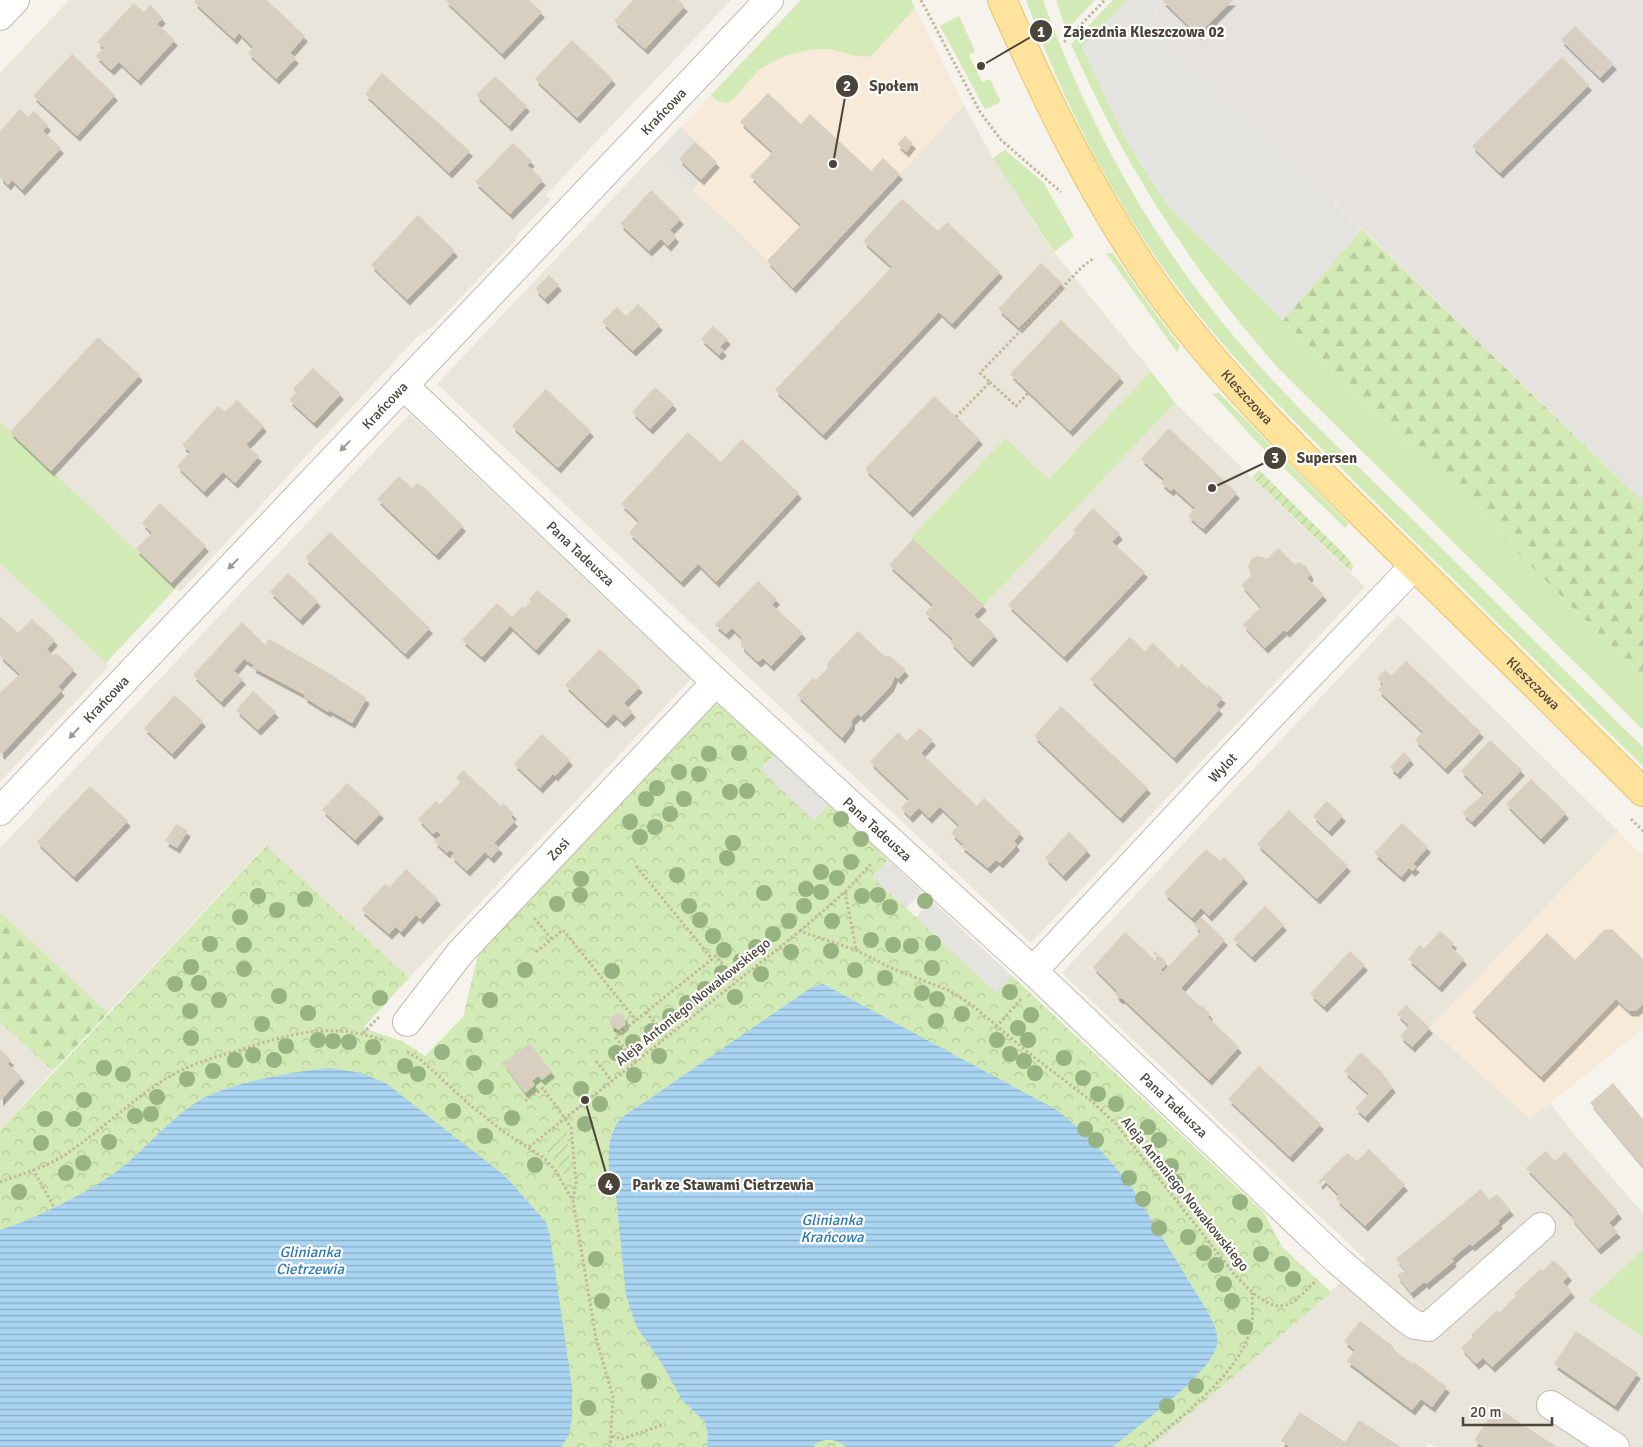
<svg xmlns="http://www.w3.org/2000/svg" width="1643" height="1447" font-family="Signika,sans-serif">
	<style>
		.residential { fill: #eae5da }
		.commercial { fill: #f7ead8 }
		.industrial { fill: #e6e2dd }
		.grass { fill: #d2eab5 }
		.forest { fill: url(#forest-firs) }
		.park { fill: url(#park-crowns) }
		.garden { fill: url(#garden-furrows) }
		.parking { fill: #e5e3e0 }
		.water { fill: url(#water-rules) }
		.building { fill: #d8cfc1; filter: url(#shadow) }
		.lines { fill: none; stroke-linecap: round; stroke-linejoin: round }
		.minor-casing { stroke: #c2bbae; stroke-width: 30 }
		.major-casing { stroke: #e6c16a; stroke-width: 30 }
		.path { stroke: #c4b79f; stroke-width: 3; stroke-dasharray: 2.5 2.5; stroke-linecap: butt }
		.minor { stroke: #fff; stroke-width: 28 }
		.major { stroke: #ffe39c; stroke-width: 28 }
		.tree { fill: #97b381 }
		.oneway { fill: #9c9892 }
		.labels { text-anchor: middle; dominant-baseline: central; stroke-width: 4.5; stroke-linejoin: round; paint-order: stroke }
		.street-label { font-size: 14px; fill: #4b4439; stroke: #fff }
		.water-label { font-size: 15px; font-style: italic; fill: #2e7ab2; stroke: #fff }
		.leader { fill: none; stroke: #4b4439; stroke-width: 2 }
		.callout-dot { fill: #4b4439; stroke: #fff; stroke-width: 2 }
		.mark-label { font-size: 15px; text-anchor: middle; font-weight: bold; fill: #fff }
		.callout-label { font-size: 15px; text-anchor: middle; font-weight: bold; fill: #4b4439; stroke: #fff; stroke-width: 4.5; stroke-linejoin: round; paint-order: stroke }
	</style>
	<defs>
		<pattern id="forest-firs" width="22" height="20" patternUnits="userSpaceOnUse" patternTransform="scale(1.25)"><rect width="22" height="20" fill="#d2eab5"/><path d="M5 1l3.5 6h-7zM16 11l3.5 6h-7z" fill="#b6ca9c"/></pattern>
		<pattern id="park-crowns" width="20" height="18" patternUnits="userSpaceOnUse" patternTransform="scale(1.25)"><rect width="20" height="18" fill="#d2eab5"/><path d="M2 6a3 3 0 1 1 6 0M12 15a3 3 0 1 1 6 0" fill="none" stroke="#b6ca9c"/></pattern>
		<pattern id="garden-furrows" width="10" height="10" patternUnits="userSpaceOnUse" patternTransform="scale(1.25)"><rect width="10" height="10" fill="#d2eab5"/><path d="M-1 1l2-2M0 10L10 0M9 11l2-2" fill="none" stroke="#b6ca9c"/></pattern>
		<pattern id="water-rules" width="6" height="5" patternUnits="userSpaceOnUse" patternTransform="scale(1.25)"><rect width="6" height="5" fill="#a9d4f2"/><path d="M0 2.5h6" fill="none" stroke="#8caec5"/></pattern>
		<filter id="shadow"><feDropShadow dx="3" dy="5.5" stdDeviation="0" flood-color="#0004"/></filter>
	</defs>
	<rect width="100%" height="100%" fill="#f6f3ec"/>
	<g class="residential">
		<polygon points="69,0 731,0 546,195 551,199 515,237 516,240 510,246 433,326 417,337 180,592 0,422 0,73"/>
		<polygon points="964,105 993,158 1049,246 1151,371 1049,479 1005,438 911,538 984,605 1175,403 1365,587 1031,943 437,384 655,154 738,231 793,288"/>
		<polygon points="410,414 691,679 409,978 265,846 108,1013 0,912 0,848"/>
		<polygon points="0,563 109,666 0,782"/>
		<polygon points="1398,615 1618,831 1430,1028 1530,1119 1550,1103 1573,1133 1643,1213 1643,1249 1590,1300 1643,1337 1643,1447 1435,1447 1429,1443 1426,1447 1150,1447 1202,1404 1366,1260 1062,973"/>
		<polygon points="0,1022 53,1071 0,1130"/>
	</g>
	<g class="commercial">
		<polygon points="801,0 911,0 964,105 793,288 738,231 692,190 717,162 681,127"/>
		<polygon points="1618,831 1643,856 1643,1029 1530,1119 1430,1028"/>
	</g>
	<g class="industrial">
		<polygon points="1154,0 1643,0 1643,502 1161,32"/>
		<polygon points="681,127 717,162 692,190 655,154"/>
	</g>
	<g class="grass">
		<path d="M 801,0 L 911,0 L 915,8 L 871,56 C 856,59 841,50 826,49 C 803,48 774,58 757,72 C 747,82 739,95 728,103 L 718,101 L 711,95 Z"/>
		<path d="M 1026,0 L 1043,0 C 1085,116 1144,226 1222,322 C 1281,395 1351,459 1418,525 C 1493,599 1567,674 1643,747 L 1643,766 C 1552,676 1460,586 1369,496 C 1296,423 1222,352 1162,266 C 1105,185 1060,94 1026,0 Z"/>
		<polygon points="1056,0 1095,0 1071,25 1064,24"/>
		<path d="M 1113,0 L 1128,0 L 1082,47 L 1126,140 L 1167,205 L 1643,677 L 1643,730 L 1278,368 C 1191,269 1124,165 1071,44 Z"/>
		<polygon points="959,16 975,51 969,55 982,82 990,79 1001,102 985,109 940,26"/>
		<polygon points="1005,150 1044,183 1074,236 1054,252 993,158"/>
		<polygon points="1106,253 1113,253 1144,298 1180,346 1177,352"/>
		<polygon points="1151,371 1175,403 984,605 911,538 1005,438 1049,479"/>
		<polygon points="1212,393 1219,393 1349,524 1345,528 1256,441"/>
		<polygon points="0,422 176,588 106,663 0,563"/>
		<polygon points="1643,1249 1643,1337 1589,1300"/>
	</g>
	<g class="forest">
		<polygon points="1362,229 1643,502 1643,677 1283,320"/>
		<polygon points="0,912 108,1013 53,1071 0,1022"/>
	</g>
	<polygon class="park" points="713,704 725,706 776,753 761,769 814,820 829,803 877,843 880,852 888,860 873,877 996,992 1012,976 1264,1213 1282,1247 1331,1292 1202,1404 1150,1447 0,1447 0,1130 266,846 409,978 363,1028 402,1041 425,1056 463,1017 477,959 480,953"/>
	<g class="garden">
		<polygon points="1259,470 1348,558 1353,566 1351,572 1252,477"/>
		<polygon points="561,1130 566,1130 572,1177 570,1181 546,1150 547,1141"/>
	</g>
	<g class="parking">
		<polygon points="1127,0 1154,0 1161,32 1362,229 1283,320 1167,205 1126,140 1082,47"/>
		<polygon points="776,753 829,803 813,820 761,770"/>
		<polygon points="888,860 922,891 906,908 873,877"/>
		<polygon points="932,901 1012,976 996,993 916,917"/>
	</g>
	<g class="water">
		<path d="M 823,984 L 1057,1110 L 1088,1136 L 1129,1183 L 1209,1314 C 1213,1322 1219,1334 1217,1344 C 1211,1375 1137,1426 1113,1447 L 846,1447 C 836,1438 826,1438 815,1444 L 814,1447 L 707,1447 L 708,1435 L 705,1422 L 682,1400 L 661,1362 L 636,1326 L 626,1295 L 616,1196 C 607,1177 604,1137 620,1120 C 625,1114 633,1110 639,1106 L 812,987 Z"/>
		<path d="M 330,1068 L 362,1073 L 387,1084 L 505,1176 L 546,1222 L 550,1236 L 572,1387 L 572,1417 L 569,1435 L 561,1447 L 0,1447 L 0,1230 C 37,1218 90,1192 121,1168 C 149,1146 171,1117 202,1099 C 229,1083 297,1071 330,1068 Z"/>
	</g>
	<g class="building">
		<polygon points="196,0 267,0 305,36 290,53 296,58 276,79 248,53 253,47 239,33 234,39 194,2"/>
		<polygon points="445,0 529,0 542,12 502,54"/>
		<polygon points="633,0 678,0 685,6 645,49 614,21"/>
		<polygon points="1162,0 1233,0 1198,35"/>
		<polygon points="134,3 144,12 150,5 163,18 157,24 175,40 138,80 119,62 111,70 96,56 104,48 97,42"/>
		<polygon points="1575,26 1614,64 1600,78 1561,40"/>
		<polygon points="572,40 613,79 577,118 535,79"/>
		<polygon points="72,54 115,95 77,136 33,96"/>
		<polygon points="1562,57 1589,85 1500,173 1472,146"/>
		<polygon points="382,73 470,151 449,173 365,94"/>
		<polygon points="495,76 527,106 509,126 476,95"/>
		<polygon points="768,93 801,124 810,114 871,171 883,158 900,174 793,288 767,261 801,225 750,176 773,152 740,122"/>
		<polygon points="20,109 28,117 34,111 48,125 43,131 61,148 22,190 12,180 8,185 0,177 0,131"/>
		<polygon points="905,136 913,143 906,152 897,144"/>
		<polygon points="695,142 717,162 701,180 679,159"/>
		<polygon points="513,143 532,161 527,165 543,180 510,214 475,182"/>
		<polygon points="651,190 681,219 670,230 676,237 668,246 661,239 649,251 620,224"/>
		<polygon points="902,199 938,231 947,222 1000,272 952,324 939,312 823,435 775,390 892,267 863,241"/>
		<polygon points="418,215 455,251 407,300 371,265"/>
		<polygon points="1041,263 1062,283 1019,328 998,309"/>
		<polygon points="549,275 559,285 545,299 535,289"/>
		<polygon points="638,304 660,325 633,351 602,322 617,307 626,316"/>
		<polygon points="1061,320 1121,377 1070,431 1010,374"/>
		<polygon points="713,326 728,339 720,347 724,350 719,355 701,339"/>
		<polygon points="98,337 140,375 51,471 10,432"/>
		<polygon points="313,368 341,394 314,423 289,400 296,392 293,389"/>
		<polygon points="655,387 674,404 650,429 632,412"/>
		<polygon points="546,389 591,431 558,468 512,426"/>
		<polygon points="934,396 980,439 910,512 865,469"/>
		<polygon points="237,400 264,426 246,445 259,456 235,483 223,472 204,492 177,466 190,452 182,445 218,406 225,412"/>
		<polygon points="1169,428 1237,493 1203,529 1188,516 1195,508 1173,488 1171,491 1161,483 1164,479 1141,459"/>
		<polygon points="688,432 721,462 742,439 799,493 716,582 698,564 681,582 629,533 639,521 621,504"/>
		<polygon points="399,476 412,488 417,483 424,487 463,526 436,555 377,499"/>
		<polygon points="160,503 206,546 171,583 136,549 152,533 142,523"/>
		<polygon points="1093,508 1120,534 1112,542 1145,572 1064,657 1008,605 1076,533 1073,530"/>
		<polygon points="330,532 430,628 405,654 305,558"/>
		<polygon points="913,539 984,605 974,615 995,635 970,662 950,642 953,639 925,613 933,605 889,565"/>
		<polygon points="1278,548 1295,565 1298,562 1306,566 1311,575 1307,578 1324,595 1287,632 1284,630 1265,648 1243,625 1261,607 1241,585 1251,576 1248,566 1252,559 1258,556 1268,559"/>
		<polygon points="288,573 318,601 300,620 270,592"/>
		<polygon points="758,581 777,599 772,605 803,633 771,666 763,658 758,662 741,646 741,637 732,628 726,634 715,625"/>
		<polygon points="537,590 568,615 536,650 510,626 482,657 462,640 497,603 512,617 522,606 524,608 531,601 529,599"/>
		<polygon points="0,616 18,633 32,619 55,640 47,649 53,655 56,653 74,669 58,687 62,690 2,754 0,753 0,693 20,674 0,656"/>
		<polygon points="242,622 265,645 269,639 324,670 367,698 352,723 329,710 328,712 304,697 305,695 252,667 254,665 244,659 234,671 243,679 221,702 193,675"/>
		<polygon points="858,631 884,656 890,656 906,670 898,679 895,676 891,686 861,717 858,714 852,720 852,725 842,738 797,695 813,678 816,680 827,669 828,662"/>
		<polygon points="1130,637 1145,651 1153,643 1178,668 1182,664 1207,688 1209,686 1223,698 1216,705 1220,709 1174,758 1090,679"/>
		<polygon points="600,649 640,687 624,703 633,712 622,722 614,714 605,723 565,685"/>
		<polygon points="1406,661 1481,732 1445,769 1415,740 1423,732 1378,690 1383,684 1377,678 1385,670 1391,676"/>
		<polygon points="253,691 276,712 258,730 236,710"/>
		<polygon points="175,695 203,721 172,754 144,728"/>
		<polygon points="1061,706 1148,788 1120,818 1034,736"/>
		<polygon points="920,728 933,740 921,753 977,806 984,798 1021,833 1014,841 1017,845 1000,863 996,860 988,868 961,846 963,844 951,833 959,825 940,807 929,818 919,808 910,817 901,808 909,799 870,762 898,732 907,741"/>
		<polygon points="542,734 570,760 555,776 553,774 540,788 514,764"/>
		<polygon points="1490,740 1522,770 1472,822 1462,813 1484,794 1461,771"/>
		<polygon points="1404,752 1411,759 1397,774 1390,767"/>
		<polygon points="463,770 501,806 503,803 514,814 511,817 515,821 494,843 500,848 491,858 485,852 467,871 451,856 454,853 450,850 447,853 434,841 441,835 437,831 433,834 418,819 436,801 440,804 461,782 456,778"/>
		<polygon points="1531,779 1566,813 1541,839 1506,804"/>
		<polygon points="347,783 381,813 355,840 322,810"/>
		<polygon points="90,786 128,821 74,877 37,842"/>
		<polygon points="1327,801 1343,816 1329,831 1313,816"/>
		<polygon points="1289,810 1348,866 1317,899 1257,844"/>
		<polygon points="1402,823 1428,847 1413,864 1417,867 1412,871 1409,868 1401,877 1374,853"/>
		<polygon points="176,824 188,831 177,848 165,841"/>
		<polygon points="1069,832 1088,850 1063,876 1045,858"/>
		<polygon points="1206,849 1220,861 1224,857 1245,878 1209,916 1201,908 1192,918 1164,893"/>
		<polygon points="406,869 438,899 420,919 416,915 401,932 396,927 389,934 361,910 385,884 390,887"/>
		<polygon points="1265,906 1284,925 1252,957 1233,939"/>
		<polygon points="1201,917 1225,940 1181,988 1201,1007 1202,1005 1210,1014 1208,1017 1239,1047 1209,1080 1122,998 1120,999 1115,994 1117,991 1093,967 1125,932 1156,961 1159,958 1153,953 1155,951 1167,963 1161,970 1163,972 1201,932 1194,925"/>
		<polygon points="1612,929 1643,959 1643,1004 1636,1011 1629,1011 1616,999 1541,1077 1472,1012 1547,933 1575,960 1604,930"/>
		<polygon points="1440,931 1454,943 1451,947 1464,959 1439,987 1408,959 1420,945 1424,949"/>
		<polygon points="1350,951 1365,965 1324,1007 1310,994"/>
		<polygon points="1406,1005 1430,1028 1412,1047 1400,1036 1409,1026 1397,1014"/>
		<polygon points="616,1013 624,1015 626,1024 619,1030 611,1026 609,1019"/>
		<polygon points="530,1043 552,1072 542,1080 538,1076 532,1081 535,1085 525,1093 503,1063"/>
		<polygon points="0,1049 11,1060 8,1064 22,1077 0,1101"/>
		<polygon points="1361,1052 1384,1074 1384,1077 1393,1087 1365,1117 1355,1108 1369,1094 1344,1071"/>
		<polygon points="1259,1066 1321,1124 1290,1157 1228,1099"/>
		<polygon points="1613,1083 1643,1119 1643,1167 1590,1103"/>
		<polygon points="1369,1149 1405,1185 1365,1226 1336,1199 1339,1195 1324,1180 1320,1184 1318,1182 1347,1153 1357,1161"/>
		<polygon points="1546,1151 1555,1161 1565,1152 1619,1213 1609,1223 1618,1232 1598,1249 1571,1218 1573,1216 1526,1168"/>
		<polygon points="1481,1189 1489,1200 1497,1194 1511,1210 1498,1221 1500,1223 1472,1246 1470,1244 1461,1251 1452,1259 1454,1261 1426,1284 1424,1282 1411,1293 1397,1276 1405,1270 1396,1259"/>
		<polygon points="1554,1260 1569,1275 1563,1282 1572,1292 1492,1367 1483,1358 1476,1364 1461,1348 1473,1337 1471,1335 1497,1310 1499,1313 1516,1296 1514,1294 1540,1269 1542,1271"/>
		<polygon points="1360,1321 1394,1347 1393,1349 1403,1357 1413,1364 1414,1362 1447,1387 1432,1407 1421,1399 1412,1410 1347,1361 1355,1350 1344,1341"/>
		<polygon points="1576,1331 1638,1373 1615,1406 1554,1364"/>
		<polygon points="1497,1407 1528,1428 1557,1447 1484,1447 1474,1440"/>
		<polygon points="1300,1412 1345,1442 1359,1420 1401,1447 1290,1447 1281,1441"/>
	</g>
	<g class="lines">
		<g class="minor-casing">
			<g id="minor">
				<polyline points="0,16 15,0"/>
				<path id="s1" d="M 403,385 L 716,682 L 1033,971 L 1336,1259 L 1405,1318 L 1415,1325 L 1428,1327 L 1541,1227"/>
				<path id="s2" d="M 0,811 L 769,0"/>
				<path id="s3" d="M 1033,971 L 1264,723 L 1414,566"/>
				<path id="s4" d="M 407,1022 L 460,953 L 716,682"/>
				<polyline points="1551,1405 1615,1447"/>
			</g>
		</g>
		<g class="major-casing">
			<g id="major">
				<path id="s5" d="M 1002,0 C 1045,96 1090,191 1150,278 C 1215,371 1298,451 1378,530 C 1467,618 1555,704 1643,792"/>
			</g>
		</g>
		<g class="path">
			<polyline points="921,0 980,112 1001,140 1061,192"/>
			<polyline points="1064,42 1105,0"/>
			<polyline points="990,382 1016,406 1029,392"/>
			<polyline points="956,417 990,382 980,373 1082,267 1094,258"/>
			<polyline points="1631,819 1643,831"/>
			<polyline points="636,866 712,959"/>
			<polyline points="845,892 856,949"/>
			<polyline points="534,918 552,939"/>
			<polyline points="800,931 845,892 872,863"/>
			<polyline points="536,952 563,930 636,1020"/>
			<polyline points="646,1012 667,1038"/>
			<polyline points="996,1027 1021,999"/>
			<polyline points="363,1033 379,1017"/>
			<polyline points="407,1052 420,1059 471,1106 504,1132 544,1158 555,1170 573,1201 596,1338 613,1397 610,1447"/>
			<polyline points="596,1061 612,1081"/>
			<polyline points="636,1062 615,1037 716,956 736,982"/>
			<polyline points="525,1101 543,1088 571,1127 576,1182 573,1201"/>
			<path d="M 529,1147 L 800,931 L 856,950 L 891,968 L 948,990 L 972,1005 L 1030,1054 L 1090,1100 L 1116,1124 L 1235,1275 C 1249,1289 1272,1317 1294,1301 C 1302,1295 1309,1287 1317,1280"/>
			<polyline points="33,1169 54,1207"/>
			<path d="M 0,1182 C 22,1174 50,1166 69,1152 C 106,1127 137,1094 176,1073 C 196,1062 218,1056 240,1050 C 291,1033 330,1022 383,1040"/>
			<polyline points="612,1436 622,1439 665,1424"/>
			<path d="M 1145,1447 C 1178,1419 1239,1374 1250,1331 C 1254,1320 1252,1305 1252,1293"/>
		</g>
		<use href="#minor" class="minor"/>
		<use href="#major" class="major"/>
	</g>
	<g class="tree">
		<circle cx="739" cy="753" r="8"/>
		<circle cx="709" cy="754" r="8"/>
		<circle cx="679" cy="772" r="8"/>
		<circle cx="699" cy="774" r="8"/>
		<circle cx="657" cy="788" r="8"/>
		<circle cx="747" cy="791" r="8"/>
		<circle cx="730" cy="792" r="8"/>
		<circle cx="646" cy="799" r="8"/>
		<circle cx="684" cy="799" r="8"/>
		<circle cx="670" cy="814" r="8"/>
		<circle cx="841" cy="819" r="8"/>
		<circle cx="630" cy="822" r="8"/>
		<circle cx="655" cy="827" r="8"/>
		<circle cx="640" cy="837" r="8"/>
		<circle cx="861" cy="839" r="8"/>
		<circle cx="733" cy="843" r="8"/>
		<circle cx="727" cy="858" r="8"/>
		<circle cx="851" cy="862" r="8"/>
		<circle cx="821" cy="872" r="8"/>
		<circle cx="677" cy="875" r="8"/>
		<circle cx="837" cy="878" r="8"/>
		<circle cx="581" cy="879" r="8"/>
		<circle cx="806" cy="889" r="8"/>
		<circle cx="821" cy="892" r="8"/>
		<circle cx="764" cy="893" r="8"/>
		<circle cx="580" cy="895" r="8"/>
		<circle cx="878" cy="895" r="8"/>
		<circle cx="258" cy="896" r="8"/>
		<circle cx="862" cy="896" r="8"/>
		<circle cx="305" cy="899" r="8"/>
		<circle cx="925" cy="901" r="8"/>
		<circle cx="557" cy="904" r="8"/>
		<circle cx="689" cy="906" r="8"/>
		<circle cx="804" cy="906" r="8"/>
		<circle cx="890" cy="907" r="8"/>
		<circle cx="277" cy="910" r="8"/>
		<circle cx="240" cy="917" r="8"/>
		<circle cx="700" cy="920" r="8"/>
		<circle cx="789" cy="921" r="8"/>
		<circle cx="832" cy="921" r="8"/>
		<circle cx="773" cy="934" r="8"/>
		<circle cx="713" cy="936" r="8"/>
		<circle cx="871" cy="940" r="8"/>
		<circle cx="933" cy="943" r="8"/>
		<circle cx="210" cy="944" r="8"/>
		<circle cx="244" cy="945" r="8"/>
		<circle cx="893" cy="945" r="8"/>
		<circle cx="911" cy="946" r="8"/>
		<circle cx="756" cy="947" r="8"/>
		<circle cx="724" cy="950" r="8"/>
		<circle cx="831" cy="951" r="8"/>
		<circle cx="791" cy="952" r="8"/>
		<circle cx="741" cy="961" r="8"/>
		<circle cx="191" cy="967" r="8"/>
		<circle cx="932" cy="968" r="8"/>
		<circle cx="244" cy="969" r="8"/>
		<circle cx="525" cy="970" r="8"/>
		<circle cx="855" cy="970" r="8"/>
		<circle cx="612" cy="971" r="8"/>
		<circle cx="722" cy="973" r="8"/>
		<circle cx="761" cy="974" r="8"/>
		<circle cx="885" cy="978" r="8"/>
		<circle cx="199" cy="983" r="8"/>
		<circle cx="175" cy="984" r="8"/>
		<circle cx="705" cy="989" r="8"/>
		<circle cx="1010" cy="992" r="8"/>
		<circle cx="922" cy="993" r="8"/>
		<circle cx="279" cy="996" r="8"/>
		<circle cx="735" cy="997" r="8"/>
		<circle cx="380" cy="998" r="8"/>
		<circle cx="937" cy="999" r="8"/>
		<circle cx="219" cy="1000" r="8"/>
		<circle cx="490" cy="1000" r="8"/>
		<circle cx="687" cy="1003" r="8"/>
		<circle cx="190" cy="1011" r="8"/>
		<circle cx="308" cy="1013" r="8"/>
		<circle cx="962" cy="1014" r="8"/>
		<circle cx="1031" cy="1015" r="8"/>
		<circle cx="670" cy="1016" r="8"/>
		<circle cx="936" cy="1021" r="8"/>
		<circle cx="262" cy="1024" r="8"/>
		<circle cx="1018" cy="1028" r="8"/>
		<circle cx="652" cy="1031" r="8"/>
		<circle cx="475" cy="1035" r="8"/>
		<circle cx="191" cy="1038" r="8"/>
		<circle cx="318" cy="1040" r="8"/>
		<circle cx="997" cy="1040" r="8"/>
		<circle cx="1028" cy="1040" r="8"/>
		<circle cx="333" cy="1041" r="8"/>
		<circle cx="349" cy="1042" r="8"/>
		<circle cx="633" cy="1042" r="8"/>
		<circle cx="286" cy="1046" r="8"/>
		<circle cx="373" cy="1047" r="8"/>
		<circle cx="442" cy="1052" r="8"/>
		<circle cx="616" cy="1053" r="8"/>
		<circle cx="1010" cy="1054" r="8"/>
		<circle cx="253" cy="1055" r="8"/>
		<circle cx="659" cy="1056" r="8"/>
		<circle cx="1064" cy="1058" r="8"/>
		<circle cx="235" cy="1060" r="8"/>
		<circle cx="274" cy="1060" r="8"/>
		<circle cx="1024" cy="1061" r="8"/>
		<circle cx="474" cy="1063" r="8"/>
		<circle cx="405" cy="1066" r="8"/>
		<circle cx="104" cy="1068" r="8"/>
		<circle cx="213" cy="1071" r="8"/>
		<circle cx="1035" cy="1073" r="8"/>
		<circle cx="123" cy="1074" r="8"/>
		<circle cx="418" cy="1074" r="8"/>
		<circle cx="634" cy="1075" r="8"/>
		<circle cx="1083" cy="1078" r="8"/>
		<circle cx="187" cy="1079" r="8"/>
		<circle cx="486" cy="1087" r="8"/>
		<circle cx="581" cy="1089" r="8"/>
		<circle cx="1098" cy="1094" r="8"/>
		<circle cx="157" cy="1097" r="8"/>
		<circle cx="84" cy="1100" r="8"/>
		<circle cx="600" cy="1104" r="8"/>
		<circle cx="1116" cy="1104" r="8"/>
		<circle cx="453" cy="1111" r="8"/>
		<circle cx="151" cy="1114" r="8"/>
		<circle cx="135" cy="1116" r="8"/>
		<circle cx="512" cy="1118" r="8"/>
		<circle cx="45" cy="1119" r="8"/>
		<circle cx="74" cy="1119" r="8"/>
		<circle cx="585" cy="1124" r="8"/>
		<circle cx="1148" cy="1127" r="8"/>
		<circle cx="1085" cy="1129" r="8"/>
		<circle cx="485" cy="1136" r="8"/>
		<circle cx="1096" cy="1140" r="8"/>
		<circle cx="1159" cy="1140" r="8"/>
		<circle cx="109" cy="1142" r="8"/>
		<circle cx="41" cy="1143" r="8"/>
		<circle cx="83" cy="1163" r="8"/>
		<circle cx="535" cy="1165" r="8"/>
		<circle cx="1171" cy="1166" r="8"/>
		<circle cx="66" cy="1173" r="8"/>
		<circle cx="1129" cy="1178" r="8"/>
		<circle cx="1175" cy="1182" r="8"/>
		<circle cx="19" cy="1192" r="8"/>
		<circle cx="1143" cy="1199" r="8"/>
		<circle cx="1240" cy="1202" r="8"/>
		<circle cx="1255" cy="1225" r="8"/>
		<circle cx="1159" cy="1228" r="8"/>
		<circle cx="1188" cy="1237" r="8"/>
		<circle cx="1204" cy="1253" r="8"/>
		<circle cx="1261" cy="1254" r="8"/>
		<circle cx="596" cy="1259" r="8"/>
		<circle cx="1282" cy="1264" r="8"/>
		<circle cx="1216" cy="1265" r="8"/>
		<circle cx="1293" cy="1279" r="8"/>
		<circle cx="1224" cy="1284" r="8"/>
		<circle cx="602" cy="1301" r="8"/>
		<circle cx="1232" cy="1301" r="8"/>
		<circle cx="1245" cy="1327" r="8"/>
		<circle cx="649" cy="1381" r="8"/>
		<circle cx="1196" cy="1386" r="8"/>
		<circle cx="1167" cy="1406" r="8"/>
		<circle cx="588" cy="1408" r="8"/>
	</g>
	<defs><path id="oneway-solid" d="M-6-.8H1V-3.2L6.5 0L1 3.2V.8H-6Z" transform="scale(1.25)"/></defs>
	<g class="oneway">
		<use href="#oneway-solid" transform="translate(345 446) rotate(134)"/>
		<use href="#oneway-solid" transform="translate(233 564) rotate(134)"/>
		<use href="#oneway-solid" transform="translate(74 733) rotate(133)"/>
	</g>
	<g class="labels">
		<g class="street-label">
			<text stroke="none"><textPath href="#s2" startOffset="964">Krańcowa</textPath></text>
			<text stroke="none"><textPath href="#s5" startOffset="469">Kleszczowa</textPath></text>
			<text stroke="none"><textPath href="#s2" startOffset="559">Krańcowa</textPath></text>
			<text stroke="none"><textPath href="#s1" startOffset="245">Pana Tadeusza</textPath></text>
			<text stroke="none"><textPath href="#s5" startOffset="874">Kleszczowa</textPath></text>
			<text stroke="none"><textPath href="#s2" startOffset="154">Krańcowa</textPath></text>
			<text stroke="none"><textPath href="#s3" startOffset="278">Wylot</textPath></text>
			<text stroke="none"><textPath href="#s1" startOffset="650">Pana Tadeusza</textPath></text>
			<text stroke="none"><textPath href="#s4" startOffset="230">Zosi</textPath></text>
			<text transform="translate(693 1002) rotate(-39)">Aleja Antoniego Nowakowskiego</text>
			<text stroke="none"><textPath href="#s1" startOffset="1055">Pana Tadeusza</textPath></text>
			<text transform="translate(1185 1194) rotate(51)">Aleja Antoniego Nowakowskiego</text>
		</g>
		<g class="water-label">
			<text x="832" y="1220">Glinianka<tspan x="832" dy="17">Krańcowa</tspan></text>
			<text x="310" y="1252">Glinianka<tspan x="310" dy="17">Cietrzewia</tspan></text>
		</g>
	</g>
	<path class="leader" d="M981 66L1041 31M833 164L847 86M1212 488L1275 458M585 1100L609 1184"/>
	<g class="callout-dot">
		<circle cx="981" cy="66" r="5"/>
		<circle cx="833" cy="164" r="5"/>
		<circle cx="1212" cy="488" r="5"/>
		<circle cx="585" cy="1100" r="5"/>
		<circle cx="1041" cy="31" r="12"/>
		<circle cx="847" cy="86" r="12"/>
		<circle cx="1275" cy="458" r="12"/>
		<circle cx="609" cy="1184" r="12"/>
	</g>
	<g class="mark-label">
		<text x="1041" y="37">1</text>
		<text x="847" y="91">2</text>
		<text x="1275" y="463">3</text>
		<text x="609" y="1190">4</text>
	</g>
	<g class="callout-label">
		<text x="1144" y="37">Zajezdnia Kleszczowa 02</text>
		<text x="894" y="91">Społem</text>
		<text x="1327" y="463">Supersen</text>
		<text x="723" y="1190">Park ze Stawami Cietrzewia</text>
	</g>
	<path d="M1463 1417v8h89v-8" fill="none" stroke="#4b4439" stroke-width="2.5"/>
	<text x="1470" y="1417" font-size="15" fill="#4b4439" stroke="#ffffff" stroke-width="4" paint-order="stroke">20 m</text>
</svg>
